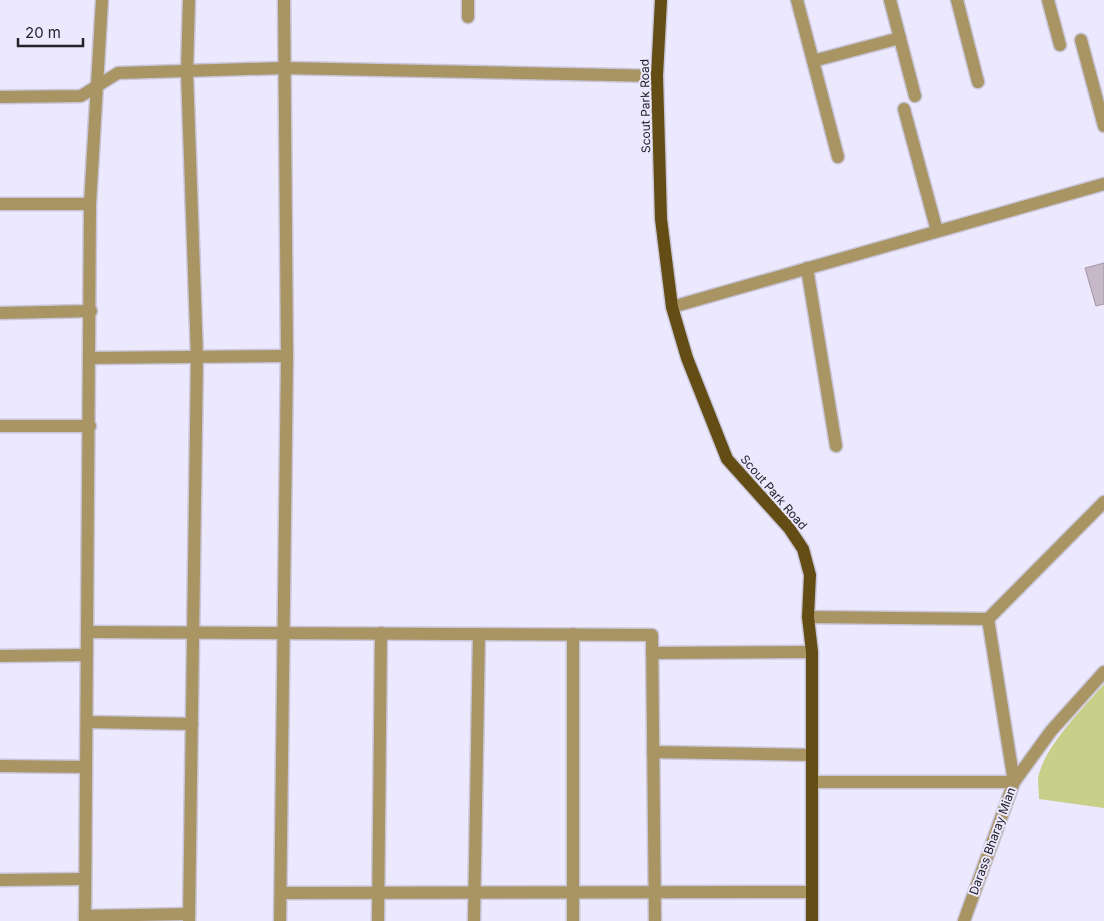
<svg xmlns="http://www.w3.org/2000/svg" width="1104" height="921" font-family="Inter,sans-serif">
	<style>
		.green { fill: #c7cf89 }
		.building { fill: #c6b8c9; stroke: #a496a7 }
		.lines { fill: none; stroke-linecap: round; stroke-linejoin: round }
		.minor-casing { stroke: #c8c5d8; stroke-width: 15 }
		.major-casing { stroke: #c8c5d8; stroke-width: 15 }
		.minor { stroke: #a99464; stroke-width: 12 }
		.major { stroke: #634d14; stroke-width: 12 }
		.labels { text-anchor: middle; dominant-baseline: central; stroke-width: 4; stroke-linejoin: round; paint-order: stroke }
		.street-label { font-size: 12px; fill: #24232a; stroke: #ece8fe }
	</style>
	<rect width="100%" height="100%" fill="#ece8fe"/>
	<path class="green" d="M 1104,684 L 1104,808 L 1039,799 C 1039,793 1038,785 1038,779 C 1042,749 1084,707 1104,684 Z"/>
	<polygon class="building" points="1104,263 1104,304 1096,306 1085,268"/>
	<g class="lines">
		<g class="minor-casing">
			<g id="minor">
				<polyline points="189,0 187,72 197,357 189,921"/>
				<polyline points="797,0 813,61 900,38"/>
				<polyline points="890,0 915,96"/>
				<polyline points="957,0 978,82"/>
				<polyline points="1048,0 1060,45"/>
				<polyline points="468,17 468,0"/>
				<polyline points="1081,40 1104,126"/>
				<polyline points="813,61 838,157"/>
				<polyline points="0,97 81,96 118,73 284,68 657,76"/>
				<polyline points="904,109 937,231"/>
				<polyline points="0,204 90,204"/>
				<polyline points="807,268 836,446"/>
				<polyline points="672,307 1104,184"/>
				<polyline points="0,313 91,311"/>
				<polyline points="90,358 287,356"/>
				<polyline points="0,426 90,426"/>
				<polyline points="808,617 988,619"/>
				<polyline points="88,632 652,635 655,921"/>
				<polyline points="652,653 812,652"/>
				<polyline points="0,656 87,655"/>
				<polyline points="87,722 192,724"/>
				<polyline points="653,752 811,755"/>
				<polyline points="0,766 86,767"/>
				<polyline points="812,782 1014,782 988,619 1104,502"/>
				<polyline points="0,880 85,879"/>
				<polyline points="281,893 812,892"/>
				<polyline points="85,916 189,914"/>
				<polyline points="85,921 90,204 102,0"/>
				<polyline points="280,921 287,356 284,0"/>
				<polyline points="378,921 381,633"/>
				<polyline points="474,921 479,634"/>
				<polyline points="573,921 573,634"/>
				<polyline points="964,921 1014,782 1051,731 1104,672"/>
			</g>
		</g>
		<g class="major-casing">
			<polyline id="major" points="661,0 657,76 661,219 672,307 687,358 727,459 789,528 803,549 810,575 808,617 812,652 812,921"/>
		</g>
		<use href="#minor" class="minor"/>
		<use href="#major" class="major"/>
	</g>
	<g class="labels">
		<g class="street-label">
			<text transform="translate(645 106) rotate(-91)">Scout Park Road</text>
			<text transform="translate(774 492) rotate(49)">Scout Park Road</text>
			<text transform="translate(992 841) rotate(-70)">Darass Bharay Mian</text>
		</g>
	</g>
	<path d="M18 38v8h65v-8" fill="none" stroke="#24232a" stroke-width="2.5"/>
	<text x="25" y="38" font-size="15" fill="#24232a" stroke="#ece8fe" stroke-width="4" paint-order="stroke">20 m</text>
</svg>
